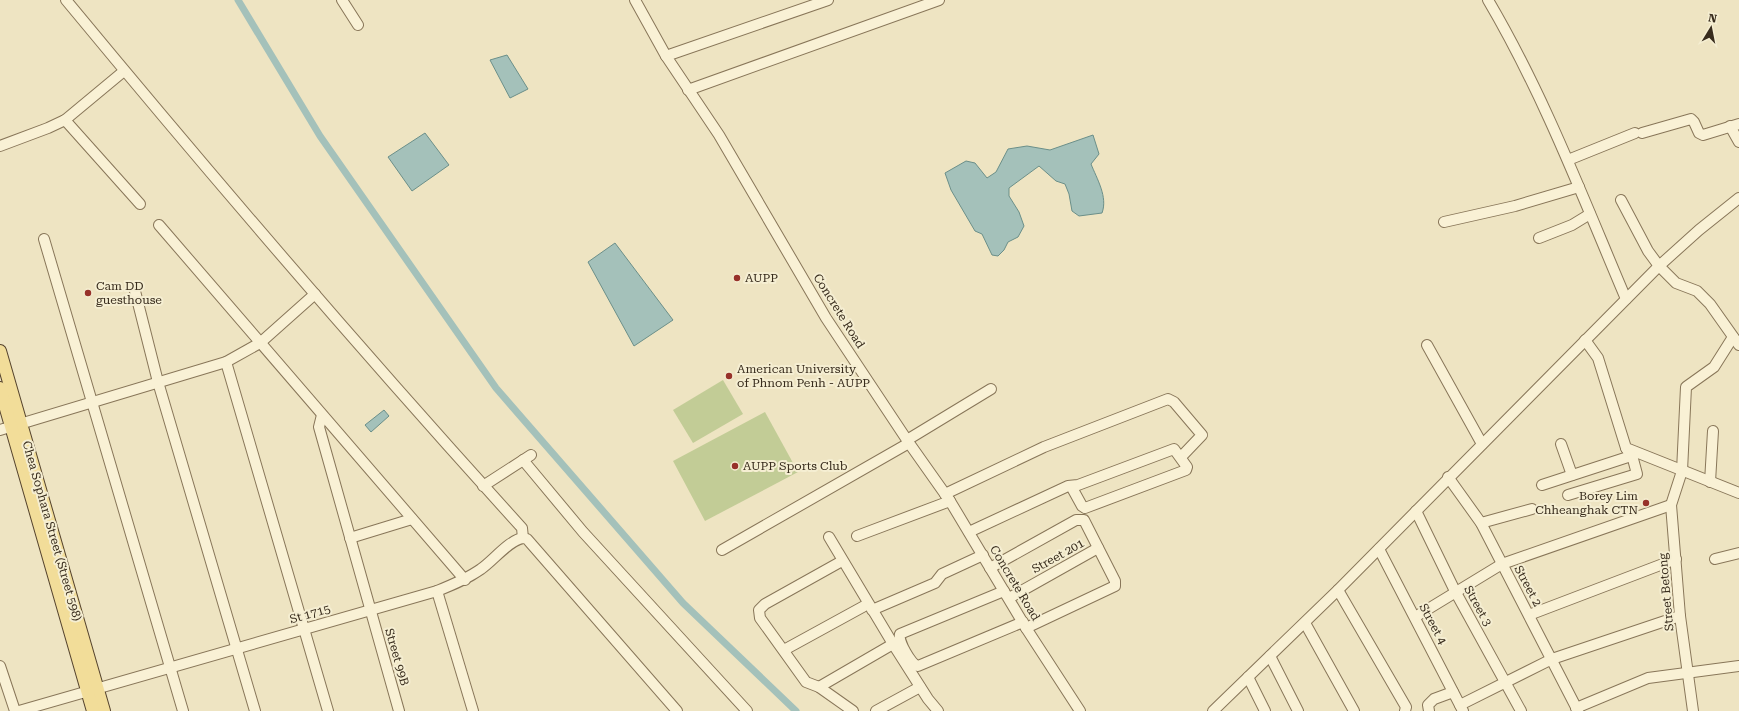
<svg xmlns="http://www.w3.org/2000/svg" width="1739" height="711" font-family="'Roboto Serif',serif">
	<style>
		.green { fill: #c2cc96 }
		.water { fill: #a4c1ba; stroke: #6b8f89 }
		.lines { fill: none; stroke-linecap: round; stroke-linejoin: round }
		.canal { stroke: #a4c1ba; stroke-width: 7 }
		.minor-casing { stroke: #887659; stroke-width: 12 }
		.major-casing { stroke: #55432d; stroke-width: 14 }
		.minor { stroke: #f9f1d5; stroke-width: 10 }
		.major { stroke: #f2dd99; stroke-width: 12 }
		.poi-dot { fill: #973129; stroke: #f5eed2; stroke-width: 1.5 }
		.labels { text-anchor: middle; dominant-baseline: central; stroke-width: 4; stroke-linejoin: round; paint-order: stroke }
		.poi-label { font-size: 12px; fill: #382c1d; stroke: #f5eed2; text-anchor: start }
		.street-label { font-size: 12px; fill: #382c1d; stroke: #f5eed2 }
	</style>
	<rect width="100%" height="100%" fill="#eee4c2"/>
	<g class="green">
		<polygon points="723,380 743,414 693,443 673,410"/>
		<polygon points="765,412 798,472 705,521 673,461"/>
	</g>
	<g class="water">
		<polygon points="507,55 528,89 510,98 490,60"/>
		<polygon points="425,133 449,165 412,191 388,157"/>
		<path d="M 1093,135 L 1099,154 L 1091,164 C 1097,179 1108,197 1102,213 L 1079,216 L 1072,211 L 1069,194 L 1065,184 L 1056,181 L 1039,166 L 1009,188 L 1009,196 L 1019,212 L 1024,226 L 1018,237 L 1008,242 L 1004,250 L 998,256 L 992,255 L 982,234 L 975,231 L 951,190 L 945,173 L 966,161 L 975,163 L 987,178 L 996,172 L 1008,149 L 1027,146 L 1050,150 Z"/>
		<polygon points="615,243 673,320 634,346 588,262"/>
		<polygon points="384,410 389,416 371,432 365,425"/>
	</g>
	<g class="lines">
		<polyline class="canal" points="238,0 320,136 496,388 683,603 796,711"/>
		<g class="minor-casing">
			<g id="minor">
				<path d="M 66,0 C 214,179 366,356 522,528 L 523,538"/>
				<polyline points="342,0 358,25"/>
				<polyline points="635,0 666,56 719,135 826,318 909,443 950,501 1026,628 1080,711"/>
				<path d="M 1488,0 C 1544,95 1583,198 1626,299"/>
				<polyline points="666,56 828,0"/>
				<polyline points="688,90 939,0"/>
				<polyline points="65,120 140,204"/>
				<polyline points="1730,126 1739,142"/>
				<polyline points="1642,133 1691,119 1694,122 1699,133 1703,135 1739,124"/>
				<polyline points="0,146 48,128 65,120 124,71"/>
				<polyline points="1568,160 1635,133"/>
				<polyline points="1621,200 1648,251 1659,266 1676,283 1697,291 1710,304 1739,345"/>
				<polyline points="1444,222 1515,206 1579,187"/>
				<polyline points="159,225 465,580"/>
				<polyline points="1539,238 1572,225 1590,214"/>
				<polyline points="44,239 183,711"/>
				<polyline points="135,291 158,382 255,711"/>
				<polyline points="1585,340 1598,358 1626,448 1739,493"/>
				<polyline points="1427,345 1482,444"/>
				<polyline points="226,362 328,711"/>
				<polyline points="322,415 319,427 399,711"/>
				<polyline points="0,430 226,362 260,343 315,294"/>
				<polyline points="907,440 991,389"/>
				<polyline points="1561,444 1572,475"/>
				<polyline points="523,460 583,532 747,711"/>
				<polyline points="1448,477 1481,523 1578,711"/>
				<polyline points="1710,482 1713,431"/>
				<polyline points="1542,485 1631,456"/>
				<polyline points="483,486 531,455"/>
				<polyline points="945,494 1044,447 1168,399 1174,402 1202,435 1181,457"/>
				<polyline points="1568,495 1637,474 1633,459 1626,448"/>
				<polyline points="1416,511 1455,591 1521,711"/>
				<polyline points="1481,523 1532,509"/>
				<polyline points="969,532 1068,486 1078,485 1174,449 1187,467 1186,470 1085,508 1082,506 1071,486"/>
				<polyline points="857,536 950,501"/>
				<polyline points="829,537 893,644 928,699 938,711"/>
				<polyline points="350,538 412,519"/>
				<polyline points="1379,549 1463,711"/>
				<polyline points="722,550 909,443"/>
				<polyline points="1715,559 1739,553"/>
				<polyline points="842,561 765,604 759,610 760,618 806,682 819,687 853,711"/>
				<polyline points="990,568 1076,520 1084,520 1115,581 1115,586 1026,628"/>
				<polyline points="1338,590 1406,707 1405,711"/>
				<polyline points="437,591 473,711"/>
				<path d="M 1004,591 L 900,634 C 898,641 911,665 918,666 L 1023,622"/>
				<polyline points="1009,598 1098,548"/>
				<polyline points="872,610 935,583 942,574 983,555"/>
				<polyline points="1529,615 1676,559"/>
				<polyline points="1415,617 1502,564 1671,505"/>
				<polyline points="1305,623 1354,711"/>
				<polyline points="784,650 868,604"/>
				<polyline points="1270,656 1298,711"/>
				<polyline points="0,666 15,711"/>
				<polyline points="1248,677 1265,711"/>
				<polyline points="819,687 893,644"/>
				<polyline points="1460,705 1552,659 1680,616"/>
				<polyline points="1576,708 1648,678 1739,666"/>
				<path d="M 19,711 L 437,591 C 452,585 467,579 481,569 C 493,561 509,540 523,538 L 527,539 L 677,711"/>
				<polyline points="876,711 920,687"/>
				<polyline points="1213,711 1338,590 1659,266 1699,230 1739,198"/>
				<polyline points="1429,711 1428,705 1434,699 1453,692"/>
				<polyline points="1693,711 1680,616 1671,505 1682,471 1686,387 1714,367 1733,337"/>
			</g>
		</g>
		<g class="major-casing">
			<g id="major">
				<polyline points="0,351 104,711"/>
				<polyline points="0,388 93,711"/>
			</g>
		</g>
		<use href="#minor" class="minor"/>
		<use href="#major" class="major"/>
	</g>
	<g class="poi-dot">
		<circle cx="737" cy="278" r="4"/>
		<circle cx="88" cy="293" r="4"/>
		<circle cx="729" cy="376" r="4"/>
		<circle cx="735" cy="466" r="4"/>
		<circle cx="1646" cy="503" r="4"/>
	</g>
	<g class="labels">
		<g class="poi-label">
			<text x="745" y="278">AUPP</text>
			<text x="96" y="286">Cam DD<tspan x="96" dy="14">guesthouse</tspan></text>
			<text x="737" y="369">American University<tspan x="737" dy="14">of Phnom Penh - AUPP</tspan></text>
			<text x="743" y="466">AUPP Sports Club</text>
			<text x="1638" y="496" text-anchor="end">Borey Lim<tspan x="1638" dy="14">Chheanghak CTN</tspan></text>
		</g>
		<g class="street-label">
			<text transform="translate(839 311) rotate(58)">Concrete Road</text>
			<text transform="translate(52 531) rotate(74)">Chea Sophara Street (Street 598)</text>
			<text transform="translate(1058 556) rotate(-29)">Street 201</text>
			<text transform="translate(1015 583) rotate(59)">Concrete Road</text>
			<text transform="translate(1528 586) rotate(62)">Street 2</text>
			<text transform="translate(1666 592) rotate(-95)">Street Betong</text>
			<text transform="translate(1478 606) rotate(61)">Street 3</text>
			<text transform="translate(310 614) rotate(-16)">St 1715</text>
			<text transform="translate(1433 624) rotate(62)">Street 4</text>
			<text transform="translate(397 657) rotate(74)">Street 99B</text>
		</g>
	</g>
	<g transform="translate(1711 28) rotate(10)" stroke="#f5eed2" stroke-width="3" paint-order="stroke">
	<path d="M0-3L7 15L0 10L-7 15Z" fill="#382c1d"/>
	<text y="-6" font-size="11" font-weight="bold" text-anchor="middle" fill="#382c1d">N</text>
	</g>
</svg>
